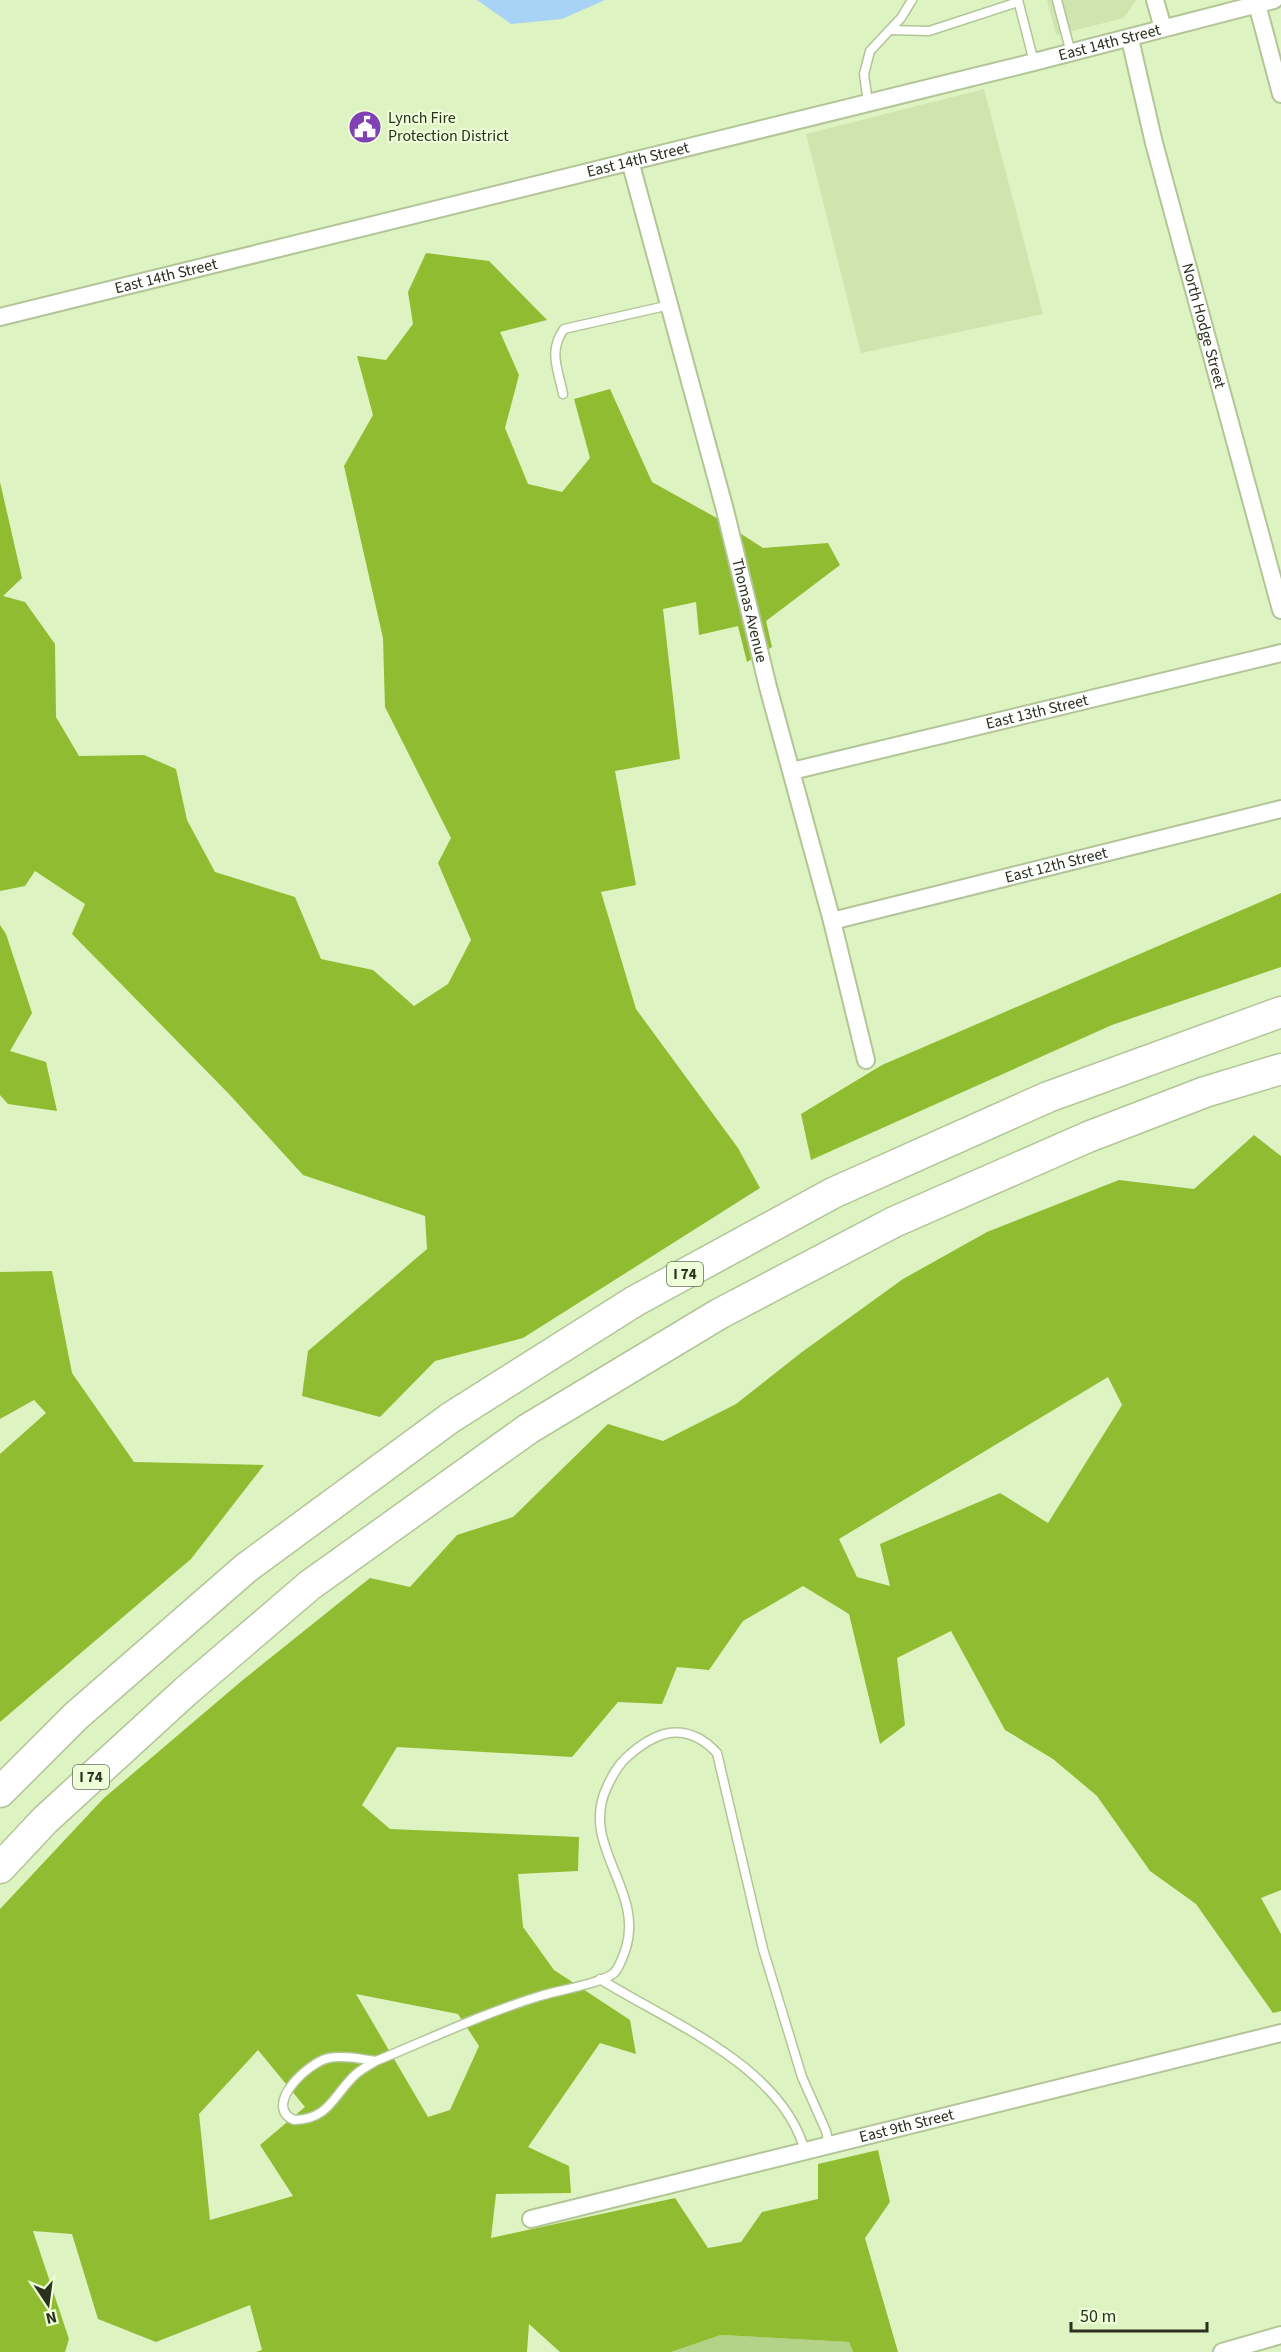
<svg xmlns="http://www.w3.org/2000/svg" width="1281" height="2352" font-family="'Source Sans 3',sans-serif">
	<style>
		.built { fill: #cee5af }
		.green { fill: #b5d388 }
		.forest { fill: #90bc32; fill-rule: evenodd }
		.water { fill: #a9d2f7 }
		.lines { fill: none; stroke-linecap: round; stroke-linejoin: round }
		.lane-casing { stroke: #b2c597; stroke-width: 11 }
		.street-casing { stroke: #b2c597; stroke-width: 20 }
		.highway-casing { stroke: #b2c597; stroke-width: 33 }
		.lane { stroke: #fff; stroke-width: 8 }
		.street { stroke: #fff; stroke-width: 16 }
		.highway { stroke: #fff; stroke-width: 30 }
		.labels { text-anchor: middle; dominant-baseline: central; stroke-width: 4.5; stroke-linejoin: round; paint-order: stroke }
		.shield { fill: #eefed8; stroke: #656e56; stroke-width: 1.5 }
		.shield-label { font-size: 15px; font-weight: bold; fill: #2a311f }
		.street-label { font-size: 16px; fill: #2a311f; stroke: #eefed8 }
		.poi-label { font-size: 16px; fill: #2a311f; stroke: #eefed8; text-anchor: start }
	</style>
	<rect width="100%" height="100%" fill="#def3c2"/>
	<g class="built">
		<polygon points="1047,0 1136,0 1124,18 1056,35"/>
		<polygon points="984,89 1043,314 861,353 806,134"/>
	</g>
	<polygon class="green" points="721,2335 849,2342 853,2352 671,2352"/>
	<g class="forest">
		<polygon points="426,253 489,261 547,320 500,332 519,375 505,428 528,484 562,492 590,458 574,399 610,389 652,482 715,517 763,548 828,543 840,565 766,621 772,647 747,662 738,626 699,635 696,602 663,609 680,759 615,771 636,885 601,892 636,1009 738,1148 760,1188 523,1338 435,1361 380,1417 302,1396 308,1351 427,1249 425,1216 303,1175 229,1094 72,934 85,904 35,871 25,886 0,891 0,482 22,578 3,596 25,602 55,644 56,717 79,756 144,755 176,769 187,820 215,872 295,897 321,959 373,970 414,1006 448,984 471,940 438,863 451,838 385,707 383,638 344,466 373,415 357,356 386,360 413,324 408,292"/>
		<polygon points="1281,893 1281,967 1112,1025 811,1160 801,1114 882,1065"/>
		<polygon points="0,925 6,934 32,1013 10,1051 46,1062 57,1111 8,1104 0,1095"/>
		<path d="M 1254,1135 L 1281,1156 L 1281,1890 L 1261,1898 L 1281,1934 L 1281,2011 L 1273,2013 L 1196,1904 L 1150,1871 L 1097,1796 L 1053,1759 L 1005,1730 L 951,1631 L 897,1658 L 905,1725 L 880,1744 L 849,1614 L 803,1586 L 743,1621 L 709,1670 L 677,1667 L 662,1704 L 618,1702 L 572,1757 L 397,1747 L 362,1805 L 390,1829 L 579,1837 L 578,1871 L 518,1874 L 523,1927 L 554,1970 L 630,2020 L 636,2054 L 600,2043 L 528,2147 L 569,2166 L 571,2193 L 496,2194 L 491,2238 L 675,2198 L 708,2248 L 741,2242 L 762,2212 L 818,2199 L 818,2164 L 878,2150 L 890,2202 L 865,2238 L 898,2352 L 853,2352 L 849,2342 L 721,2335 L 671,2352 L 560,2352 L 529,2324 L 527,2352 L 256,2352 L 262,2350 L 250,2305 L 156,2342 L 98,2319 L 72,2234 L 33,2231 L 69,2339 L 65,2352 L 0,2352 L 0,1909 L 104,1798 L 244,1679 L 370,1578 L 410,1587 L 457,1535 L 513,1517 L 608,1424 L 663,1441 L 736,1404 L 802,1352 L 903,1279 L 987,1232 L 1119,1180 L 1194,1189 ZM 1108,1377 L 1122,1405 L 1048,1523 L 1000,1493 L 880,1544 L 890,1586 L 857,1577 L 839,1539 ZM 356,1994 L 458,2014 L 479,2046 L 450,2110 L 428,2117 ZM 258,2050 L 305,2107 L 260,2145 L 293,2196 L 210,2220 L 199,2114 Z"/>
		<polygon points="52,1271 72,1373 134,1462 264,1465 191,1559 0,1722 0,1454 46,1413 34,1400 0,1419 0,1272"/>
	</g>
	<polygon class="water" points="477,0 605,0 562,19 511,24"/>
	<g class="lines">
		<g class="lane-casing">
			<g id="lane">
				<polyline points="1018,0 1034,62"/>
				<polyline points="1057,0 1071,53"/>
				<polyline points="890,30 929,31 1018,2"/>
				<polyline points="868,103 864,74 870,51 901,18 912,0"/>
				<path d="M 563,394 C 558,369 548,351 564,329 L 670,305"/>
				<path d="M 600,1979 C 670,2023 781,2065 805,2151"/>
				<path d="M 376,2061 C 361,2059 344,2055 329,2058 C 308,2062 262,2106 294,2120 C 330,2119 333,2095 356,2074 C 362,2069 369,2065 376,2061 C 430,2039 484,2013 540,1996 C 559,1990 600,1984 614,1973 C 620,1967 623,1956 626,1948 C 644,1889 579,1845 607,1787 C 612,1776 617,1766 627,1757 C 639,1746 653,1736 669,1733 C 689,1730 704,1739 717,1753 L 763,1949 L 802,2077 L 826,2131 L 829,2145"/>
			</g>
		</g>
		<g class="street-casing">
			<g id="street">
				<polyline points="1155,0 1163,28"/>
				<polyline points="1257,4 1281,94"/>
				<path id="s1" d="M 1130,39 L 1154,143 L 1281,610"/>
				<path id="s2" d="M 630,161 L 725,510 L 768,687 L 832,921 L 866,1060"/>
				<path id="s3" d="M 0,317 L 1034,62 L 1274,0"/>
				<path id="s4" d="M 792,771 L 1281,653"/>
				<path id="s5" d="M 832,921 L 1281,809"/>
				<path id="s6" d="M 531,2219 L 1281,2033"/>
				<polyline points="1222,2352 1281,2335"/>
			</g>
		</g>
		<g class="highway-casing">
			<g id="highway">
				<polyline points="0,1792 76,1716 246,1568 450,1418 635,1301 833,1193 1048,1097 1281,1012"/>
				<polyline points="0,1868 45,1820 186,1691 310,1585 528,1429 719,1314 894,1222 1088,1137 1205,1092 1281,1069"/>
			</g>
		</g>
		<use href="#lane" class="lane"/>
		<use href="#street" class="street"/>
		<use href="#highway" class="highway"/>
	</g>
	<defs>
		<g id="civic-disc" transform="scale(1.725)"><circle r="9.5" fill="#8041b5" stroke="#eefed8"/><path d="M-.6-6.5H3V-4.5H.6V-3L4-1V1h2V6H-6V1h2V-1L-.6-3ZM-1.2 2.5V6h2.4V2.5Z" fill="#fff"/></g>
	</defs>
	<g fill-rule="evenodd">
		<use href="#civic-disc" x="365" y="127"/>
	</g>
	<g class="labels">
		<g class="shield">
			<rect x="667" y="1262" width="36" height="24" rx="4.5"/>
			<rect x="73" y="1765" width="36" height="24" rx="4.5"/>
		</g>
		<g class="shield-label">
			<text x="685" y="1274">I 74</text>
			<text x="91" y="1777">I 74</text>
		</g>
		<g class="street-label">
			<text stroke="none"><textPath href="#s3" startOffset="1143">East 14th Street</textPath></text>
			<text stroke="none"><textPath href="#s3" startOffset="657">East 14th Street</textPath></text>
			<text stroke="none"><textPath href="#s3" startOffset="171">East 14th Street</textPath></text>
			<text stroke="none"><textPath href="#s1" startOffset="296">North Hodge Street</textPath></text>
			<text stroke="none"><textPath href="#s2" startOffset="465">Thomas Avenue</textPath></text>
			<text stroke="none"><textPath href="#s4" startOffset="252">East 13th Street</textPath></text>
			<text stroke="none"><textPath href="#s5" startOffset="231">East 12th Street</textPath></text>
			<text stroke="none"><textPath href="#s6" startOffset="387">East 9th Street</textPath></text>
		</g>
		<g class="poi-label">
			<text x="388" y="118">Lynch Fire<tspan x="388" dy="18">Protection District</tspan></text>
		</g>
	</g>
	<g transform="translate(48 2304) rotate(167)" stroke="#eefed8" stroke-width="4.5" paint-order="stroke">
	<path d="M0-4.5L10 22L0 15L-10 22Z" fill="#2a311f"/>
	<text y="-9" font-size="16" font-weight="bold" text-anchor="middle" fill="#2a311f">N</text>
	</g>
	<path d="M1071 2322v9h136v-9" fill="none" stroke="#2a311f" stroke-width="3"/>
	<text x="1080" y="2322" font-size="18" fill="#2a311f" stroke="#eefed8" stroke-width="4.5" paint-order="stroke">50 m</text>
</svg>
